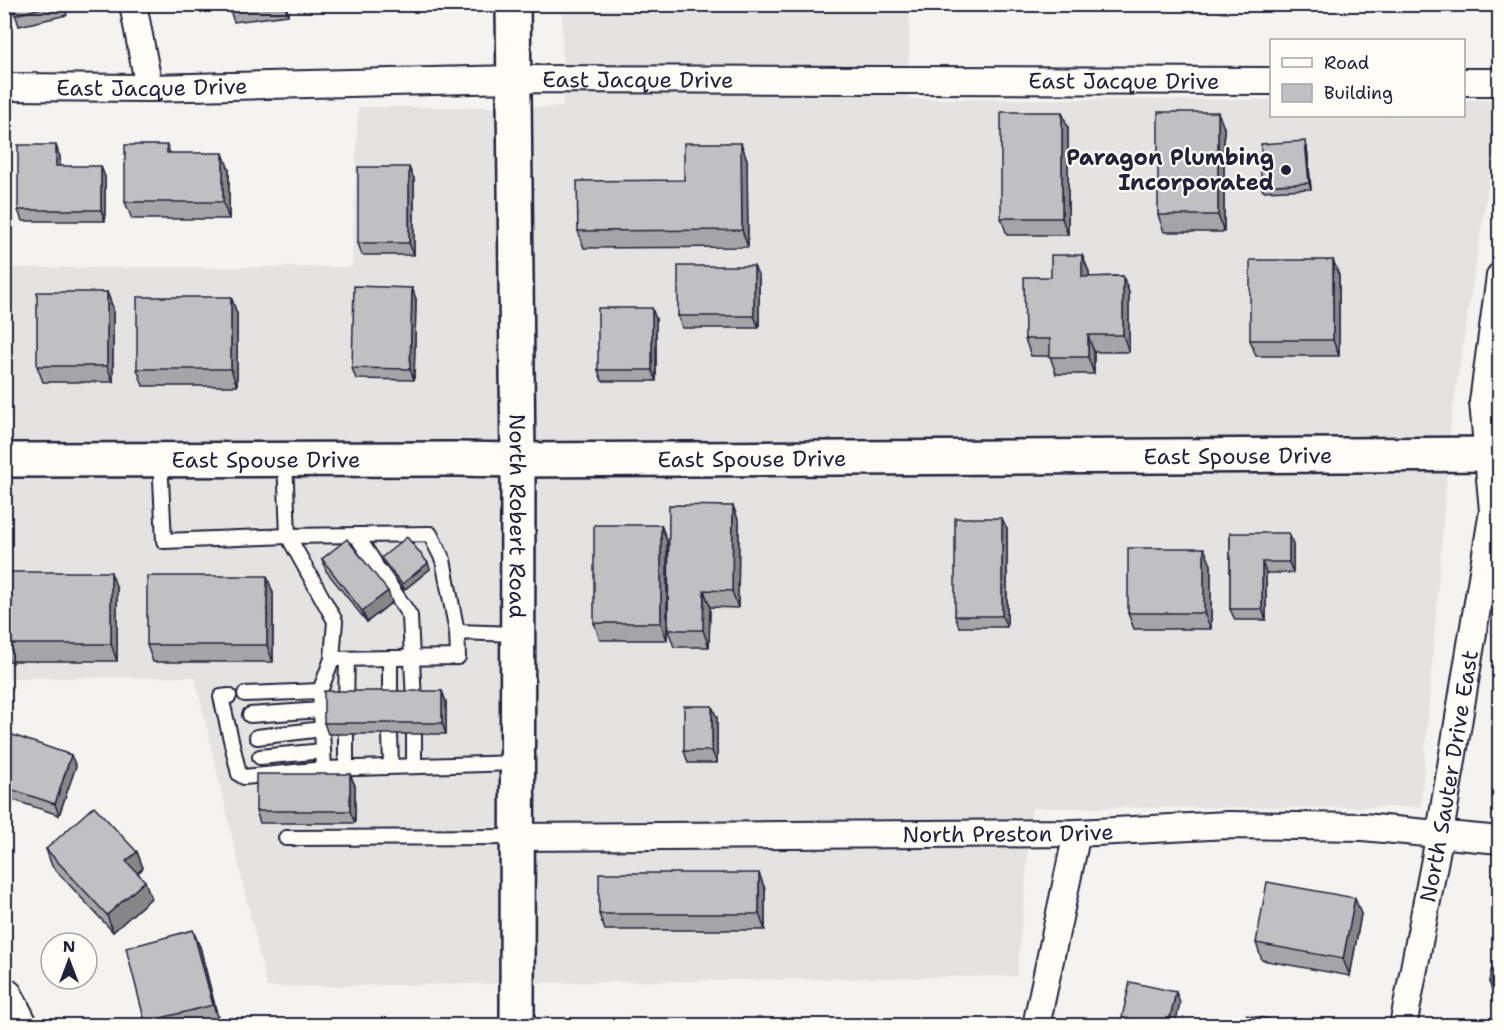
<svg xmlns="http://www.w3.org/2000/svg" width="1504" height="1030" font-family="'Shantell Sans',sans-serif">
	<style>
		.built { fill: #e4e3e2 }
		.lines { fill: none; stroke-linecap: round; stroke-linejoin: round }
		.lane-casing { stroke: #22223b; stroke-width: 18 }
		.street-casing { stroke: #22223b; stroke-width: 30 }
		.secondary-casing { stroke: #22223b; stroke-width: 38 }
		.lane { stroke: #fdfcf7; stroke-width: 14 }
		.street { stroke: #fdfcf7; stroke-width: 26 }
		.secondary { stroke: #fdfcf7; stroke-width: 33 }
		.wall { fill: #a5a4a7; stroke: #22223b; stroke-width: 1.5 }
		.shaded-wall { fill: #868688; stroke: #22223b; stroke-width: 1.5 }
		.building { fill: #c0bfc2; stroke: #22223b; stroke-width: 1.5 }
		.poi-dot { fill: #22223b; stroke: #fdfcf7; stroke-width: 2 }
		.labels { text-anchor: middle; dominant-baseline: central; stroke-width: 4.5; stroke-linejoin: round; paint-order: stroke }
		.street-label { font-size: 22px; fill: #22223b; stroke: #fdfcf7 }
		.poi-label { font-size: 22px; font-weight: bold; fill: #22223b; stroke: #fdfcf7; text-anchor: end }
	</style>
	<rect width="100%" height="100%" fill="#f4f3ef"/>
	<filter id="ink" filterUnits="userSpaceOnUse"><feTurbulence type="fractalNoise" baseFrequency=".0167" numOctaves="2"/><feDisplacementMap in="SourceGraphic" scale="12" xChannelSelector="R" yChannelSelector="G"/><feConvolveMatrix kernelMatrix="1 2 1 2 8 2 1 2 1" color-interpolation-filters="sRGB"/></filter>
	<g filter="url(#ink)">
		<polygon class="built" points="562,5 910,5 908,99 1271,100 1272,116 1464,116 1464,100 1499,100 1499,118 1451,420 1421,807 1032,808 1017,976 267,987 195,677 5,678 4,268 352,267 358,107 563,107"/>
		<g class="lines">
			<g class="lane-casing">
				<g id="lane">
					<polyline points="160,459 164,541 288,536 335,621 332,659 458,657 457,632 517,634"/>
					<polyline points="285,459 288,536 430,534 443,560 457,632"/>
					<polyline points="356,535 410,616 414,702"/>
					<polyline points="245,694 320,691"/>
					<polyline points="229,696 221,697 239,774 244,777 324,769 516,763"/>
					<polyline points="346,702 347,659"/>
					<polyline points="390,702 390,658"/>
					<polyline points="250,715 321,710"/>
					<polyline points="390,734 391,766"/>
					<polyline points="257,737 322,729"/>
					<polyline points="260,757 323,751"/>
					<polyline points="414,765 414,734"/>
					<polyline points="346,768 346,734"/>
					<polyline points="324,769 320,691 332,659"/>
					<polyline points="286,838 516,837"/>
				</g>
			</g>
			<g class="street-casing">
				<g id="street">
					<polyline points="133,4 149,88"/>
					<polyline points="1464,82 1500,82"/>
					<path id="s1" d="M 4,87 L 149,88 L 514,79 L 1272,81"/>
					<path id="s2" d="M 516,837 L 1077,833 L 1228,825 L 1363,827 L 1500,840"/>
					<polyline points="4,990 9,994 25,1026"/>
					<polyline points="1036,1026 1077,833"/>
					<path id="s3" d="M 1403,1026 L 1440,833 L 1493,511 L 1483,402 L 1500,276"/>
				</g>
			</g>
			<g class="secondary-casing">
				<g id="secondary">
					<path id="s4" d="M 513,4 L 518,460 L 517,1026"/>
					<path id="s5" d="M 4,460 L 457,459 L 518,460 L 1500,454"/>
				</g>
			</g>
			<use href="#lane" class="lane"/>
			<use href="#street" class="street"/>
			<use href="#secondary" class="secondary"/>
		</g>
		<g class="wall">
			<polygon points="4,4 8,4 12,21 4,23"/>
			<polygon points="12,4 64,4 67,15 19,26"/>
			<polygon points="204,4 286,4 288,15 234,22 228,5 205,8"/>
			<polygon points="360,4 406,4 406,7 361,6"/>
			<polygon points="926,4 985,4 985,8 927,8"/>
			<polygon points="1067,4 1106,4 1106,7 1068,7"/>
			<polygon points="1180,4 1218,4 1218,6 1181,6"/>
			<polygon points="1395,4 1469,4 1469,5 1396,9"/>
			<polygon points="1068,128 1068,235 1007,235 1001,218"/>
			<polygon points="1224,128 1224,232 1164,232 1158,215"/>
			<polygon points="741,143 747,160 748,247 584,248 578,231 684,180"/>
			<polygon points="167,145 170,153 229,170 229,219 132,219 125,202"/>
			<polygon points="1307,147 1311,189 1263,191 1261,186"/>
			<polygon points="60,157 60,166 105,177 105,221 22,221 18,210"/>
			<polygon points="414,179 414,255 362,255 358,243"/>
			<polygon points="1082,255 1089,272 1089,277 1123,276 1129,293 1129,352 1094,352 1094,374 1056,374 1050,356 1031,356 1025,339 1051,277"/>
			<polygon points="1333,260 1339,276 1339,356 1256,356 1250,340"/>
			<polygon points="759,277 759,328 682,328 678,316"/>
			<polygon points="412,288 416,299 414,380 356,379 352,368"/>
			<polygon points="107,292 113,308 113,382 43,382 37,366"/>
			<polygon points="231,297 237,314 237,386 143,386 137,369"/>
			<polygon points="656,319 656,381 602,381 598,370"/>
			<polygon points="733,506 739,522 738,608 710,607 709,647 674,647 668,630"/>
			<polygon points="661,525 667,541 667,640 600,640 594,623"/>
			<polygon points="1007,529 1007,627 959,627 955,616"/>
			<polygon points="1230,533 1293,544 1293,573 1266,573 1266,620 1235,620 1230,609"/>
			<polygon points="381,558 430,569 404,590 383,563"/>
			<polygon points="322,559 392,602 367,622 326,571"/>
			<polygon points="1211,565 1211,629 1134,629 1128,613"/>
			<polygon points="4,572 117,589 117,661 4,661"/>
			<polygon points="273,593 273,662 153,662 147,645"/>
			<polygon points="442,691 446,702 446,734 328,734 324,723"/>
			<polygon points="717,718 717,763 688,763 684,751"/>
			<polygon points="4,732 76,766 59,815 4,797"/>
			<polygon points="350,774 355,786 355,823 260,823 256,811"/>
			<polygon points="46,849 137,852 143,868 138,873 151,898 113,932 52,866"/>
			<polygon points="765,889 765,930 605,930 599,914"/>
			<polygon points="1361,914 1350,976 1262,960 1256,943"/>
			<polygon points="1500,932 1500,994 1493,993 1489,982"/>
			<polygon points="200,947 219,1022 204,1026 146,1026 145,1022"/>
		</g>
		<g class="shaded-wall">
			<polygon points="284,4 286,4 288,15"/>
			<polygon points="1062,112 1068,128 1068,235 1062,218"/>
			<polygon points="1218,112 1224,128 1224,232 1218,215"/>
			<polygon points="1305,141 1307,147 1311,189 1309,183"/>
			<polygon points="741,143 747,160 748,247 742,230"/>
			<polygon points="56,145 60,157 60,177 56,166"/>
			<polygon points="223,153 229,170 229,219 223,202"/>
			<polygon points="101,166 105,177 105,221 101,210"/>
			<polygon points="409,167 414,179 414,255 409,243"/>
			<polygon points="1082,255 1089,272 1089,294 1082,277"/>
			<polygon points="1333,260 1339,276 1339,356 1333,340"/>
			<polygon points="754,266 759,277 759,328 754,316"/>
			<polygon points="1123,276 1129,293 1129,352 1123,335"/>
			<polygon points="412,288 416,299 414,380 410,369"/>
			<polygon points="107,292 113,308 113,382 107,366"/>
			<polygon points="231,297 237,314 237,386 231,369"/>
			<polygon points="652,308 656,319 656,381 652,370"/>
			<polygon points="1088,335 1094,352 1094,374 1088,357"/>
			<polygon points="733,506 739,522 738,608 732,591"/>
			<polygon points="1002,518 1007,529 1007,627 1002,616"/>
			<polygon points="661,525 667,541 667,640 661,623"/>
			<polygon points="1289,533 1293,544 1293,573 1289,562"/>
			<polygon points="1204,548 1211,565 1211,629 1204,613"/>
			<polygon points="1262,562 1266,573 1266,620 1262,609"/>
			<polygon points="428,563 430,569 404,590 402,584"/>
			<polygon points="111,572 117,589 117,661 111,644"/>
			<polygon points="267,576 273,593 273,662 267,645"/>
			<polygon points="704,590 710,607 709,647 703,630"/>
			<polygon points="388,591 392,602 367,622 362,611"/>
			<polygon points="442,691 446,702 446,734 442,723"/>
			<polygon points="712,706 717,718 717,763 712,751"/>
			<polygon points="71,755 76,766 59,815 55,804"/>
			<polygon points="350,774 355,786 355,823 350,811"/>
			<polygon points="137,852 143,868 132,878 126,861"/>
			<polygon points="759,873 765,889 765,930 759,914"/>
			<polygon points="145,881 151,898 113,932 107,915"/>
			<polygon points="1355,898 1361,914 1350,976 1343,959"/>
			<polygon points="193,930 200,947 219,1022 213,1005"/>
			<polygon points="1176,992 1180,1003 1175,1026 1168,1026"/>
		</g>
		<g class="building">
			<polygon points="4,4 7,4 10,15 4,16"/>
			<polygon points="12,4 57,4 15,15"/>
			<rect x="1001" y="112" width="61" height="106"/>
			<rect x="1158" y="112" width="60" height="103"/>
			<polygon points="1305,141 1309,183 1261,186 1261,144"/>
			<polygon points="684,143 741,143 742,230 578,231 577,181 684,180"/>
			<polygon points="18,145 56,145 56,166 101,166 101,210 18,210"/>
			<polygon points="125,145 167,145 167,153 223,153 223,202 125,202"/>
			<rect x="358" y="167" width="51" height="76"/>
			<polygon points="1051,255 1082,255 1082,277 1123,276 1123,335 1088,335 1088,357 1050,357 1050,339 1025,339 1024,277 1051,277"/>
			<rect x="1250" y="260" width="83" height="80"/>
			<rect x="678" y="266" width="76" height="50"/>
			<polygon points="354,286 412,288 410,369 352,368"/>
			<rect x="37" y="292" width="70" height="74"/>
			<rect x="137" y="297" width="94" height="72"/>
			<rect x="598" y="308" width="54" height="62"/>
			<polygon points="669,505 733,506 732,591 704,590 703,630 668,630"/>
			<rect x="955" y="518" width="47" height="98"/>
			<rect x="594" y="525" width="67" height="98"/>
			<polygon points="1230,533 1289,533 1289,562 1262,562 1262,609 1230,609"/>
			<polygon points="407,537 428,563 402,584 381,558"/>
			<polygon points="347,539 388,591 362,611 322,559"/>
			<rect x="1128" y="548" width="76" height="65"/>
			<rect x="4" y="572" width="107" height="72"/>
			<rect x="147" y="576" width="120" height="69"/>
			<rect x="324" y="691" width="118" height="32"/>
			<rect x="684" y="706" width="28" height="45"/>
			<polygon points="4,732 71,755 55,804 4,787"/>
			<rect x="256" y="774" width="94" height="37"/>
			<polygon points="94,806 137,852 126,861 145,881 107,915 46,849"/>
			<rect x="599" y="873" width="160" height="41"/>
			<polygon points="1267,882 1355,898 1343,959 1256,943"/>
			<polygon points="193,930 213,1005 145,1022 126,948"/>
			<polygon points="1500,932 1500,984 1489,982"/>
			<polygon points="1130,982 1176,992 1168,1026 1120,1026"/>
			<polygon points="1500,1001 1500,1026 1495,1026"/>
			<polygon points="1246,1015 1301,1025 1301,1026 1244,1026"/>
			<polygon points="1104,1023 1116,1026 1103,1026"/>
		</g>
	</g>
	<circle class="poi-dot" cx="1286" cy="170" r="6"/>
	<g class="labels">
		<g class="street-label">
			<text stroke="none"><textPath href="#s1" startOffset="634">East Jacque Drive</textPath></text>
			<text stroke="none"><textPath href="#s1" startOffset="1120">East Jacque Drive</textPath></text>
			<text stroke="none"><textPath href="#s1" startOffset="148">East Jacque Drive</textPath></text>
			<text stroke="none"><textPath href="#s5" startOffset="1234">East Spouse Drive</textPath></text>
			<text stroke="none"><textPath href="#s5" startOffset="748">East Spouse Drive</textPath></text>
			<text stroke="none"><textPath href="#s5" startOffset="262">East Spouse Drive</textPath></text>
			<text stroke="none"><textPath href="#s4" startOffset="512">North Robert Road</textPath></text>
			<text stroke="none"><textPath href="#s3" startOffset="254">North Sauter Drive East</textPath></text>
			<text stroke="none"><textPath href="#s2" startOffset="492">North Preston Drive</textPath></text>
		</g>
		<g class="poi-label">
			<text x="1274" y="157">Paragon Plumbing<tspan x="1274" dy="25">Incorporated</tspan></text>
		</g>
	</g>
	<rect width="1504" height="1030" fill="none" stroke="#fdfcf7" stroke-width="24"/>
	<rect x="12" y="12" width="1480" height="1006" fill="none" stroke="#22223b" stroke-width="2" filter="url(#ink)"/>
	<rect x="1270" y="39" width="195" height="78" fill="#fdfcf7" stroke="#a5a5ac" stroke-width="1.5"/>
	<rect x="1282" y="58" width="30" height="9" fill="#fdfcf7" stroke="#a5a5ac" stroke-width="1.5"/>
	<text x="1324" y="69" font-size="18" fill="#22223b">Road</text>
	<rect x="1282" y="84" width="30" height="18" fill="#c0bfc2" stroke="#a5a5ac" stroke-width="1.5"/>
	<text x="1324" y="99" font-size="18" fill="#22223b">Building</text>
	<g transform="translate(69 961)"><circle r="28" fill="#fdfcf7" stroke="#a5a5ac" stroke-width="1.5"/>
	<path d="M0-4.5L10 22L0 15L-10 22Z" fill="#22223b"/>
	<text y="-9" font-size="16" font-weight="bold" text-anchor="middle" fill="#22223b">N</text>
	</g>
</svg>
